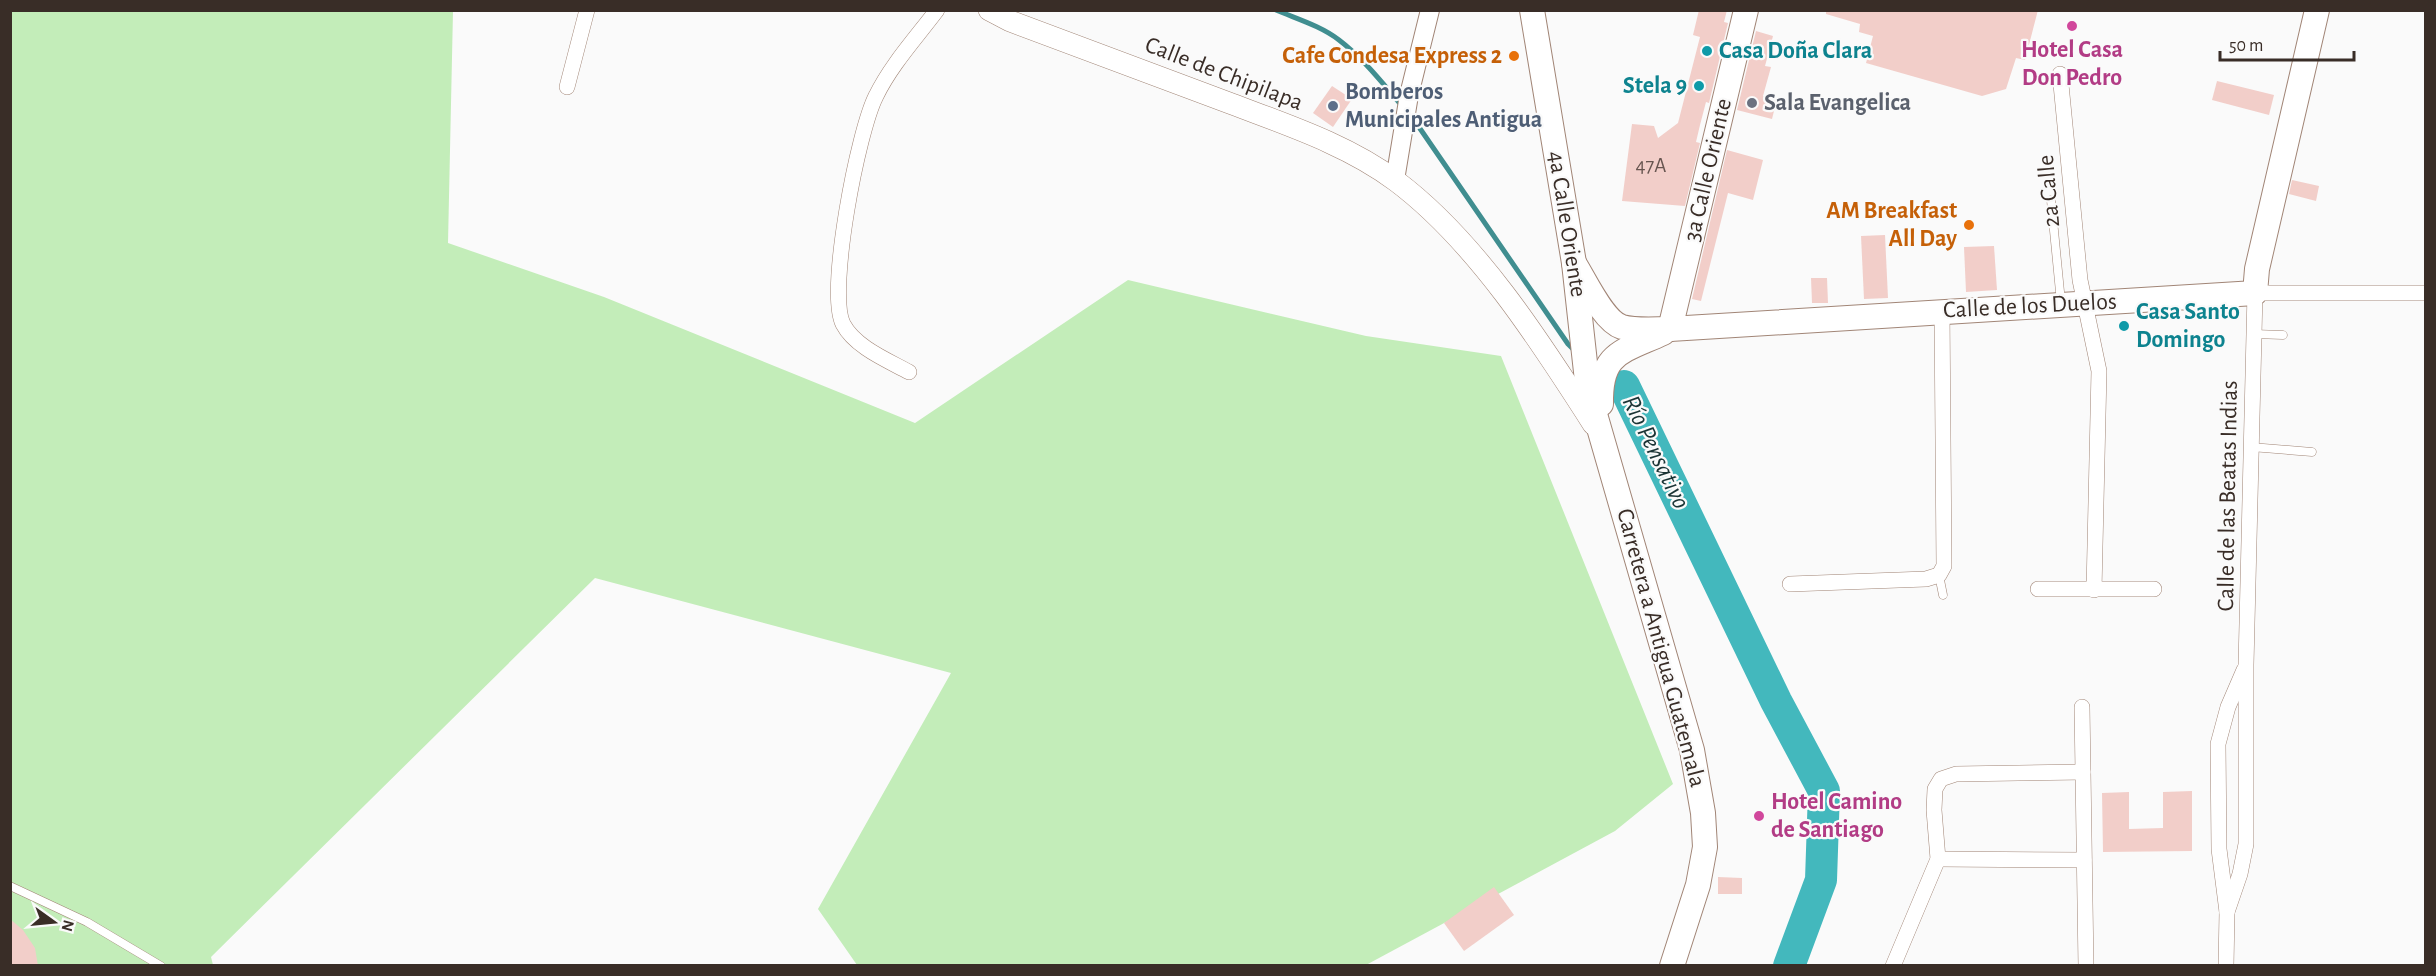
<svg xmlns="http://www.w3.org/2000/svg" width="2436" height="976" font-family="'Alegreya Sans',sans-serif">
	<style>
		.green { fill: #c3edb9 }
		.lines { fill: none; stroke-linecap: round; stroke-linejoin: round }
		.stream { stroke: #408e90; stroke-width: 5 }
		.river { stroke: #43b8bd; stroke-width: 32 }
		.building { fill: #f2cec9 }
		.service-casing { stroke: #a18576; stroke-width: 9 }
		.minor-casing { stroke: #a18576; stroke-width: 16 }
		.tertiary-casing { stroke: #a18576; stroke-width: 20 }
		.secondary-casing { stroke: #a18576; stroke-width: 22 }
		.primary-casing { stroke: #a18576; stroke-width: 26 }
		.service { stroke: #fff; stroke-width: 8 }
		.minor { stroke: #fff; stroke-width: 15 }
		.tertiary { stroke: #fff; stroke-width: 18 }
		.secondary { stroke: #fff; stroke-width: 21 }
		.primary { stroke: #fff; stroke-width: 24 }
		.hotel-dot { fill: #d1479c; stroke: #fafafa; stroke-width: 2 }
		.culture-dot { fill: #0f9aa8; stroke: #fafafa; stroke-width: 2 }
		.food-dot { fill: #e8710a; stroke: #fafafa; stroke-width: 2 }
		.worship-dot { fill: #6b7280; stroke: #fafafa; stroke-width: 2 }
		.service-dot { fill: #5c6f8a; stroke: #fafafa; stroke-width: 2 }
		.labels { text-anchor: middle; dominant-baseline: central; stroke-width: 4.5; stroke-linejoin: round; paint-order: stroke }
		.number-label { font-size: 21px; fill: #675550 }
		.hotel-label { font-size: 24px; font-weight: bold; fill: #b23c85; stroke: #fafafa }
		.culture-label { font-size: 24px; font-weight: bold; fill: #0d838f; stroke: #fafafa; text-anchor: start }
		.food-label { font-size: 24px; font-weight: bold; fill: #c56008; stroke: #fafafa; text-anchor: end }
		.street-label { font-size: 24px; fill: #392d27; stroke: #fafafa }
		.service-label { font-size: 24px; font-weight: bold; fill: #4e5e75; stroke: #fafafa; text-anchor: start }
		.worship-label { font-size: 24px; font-weight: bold; fill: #5b616d; stroke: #fafafa; text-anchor: start }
		.water-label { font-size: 26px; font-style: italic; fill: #1a3435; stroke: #fafafa }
	</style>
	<rect width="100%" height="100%" fill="#fafafa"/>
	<polygon class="green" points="10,11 453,11 448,243 604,297 915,423 1128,280 1366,336 1501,356 1673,784 1615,831 1366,965 857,965 818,909 951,673 595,578 211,957 213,965 11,965"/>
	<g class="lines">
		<g class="stream">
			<path d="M 1276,10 C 1297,19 1321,26 1339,40 C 1364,59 1383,84 1403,107"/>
			<polyline points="1410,114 1568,344 1576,352"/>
			<polyline points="1611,376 1624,386"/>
		</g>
		<polyline class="river" points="1624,386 1776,701 1824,791 1821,880 1789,966"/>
	</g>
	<g class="building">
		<polygon points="1699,10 1727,10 1724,22 1728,23 1709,103 1706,102 1700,125 1696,142 1700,143 1685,206 1622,201 1632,124 1654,126 1658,138 1678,123 1700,37 1693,35"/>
		<polygon points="1826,10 2038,10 2025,60 2016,58 2006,89 1982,96 1866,63 1873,36 1859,32 1860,24 1826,14"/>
		<polygon points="1756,31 1773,36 1765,66 1771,67 1763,96 1777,99 1772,119 1737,110"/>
		<polygon points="2217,81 2274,95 2269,115 2212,100"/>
		<polygon points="1332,86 1352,99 1333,127 1313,113"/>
		<polygon points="1727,150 1763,160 1753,200 1728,193 1701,301 1692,299"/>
		<polygon points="2292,180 2319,186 2316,201 2289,194"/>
		<polygon points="1885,235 1888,298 1864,299 1861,236"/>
		<polygon points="1994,246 1997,290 1966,292 1964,247"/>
		<polygon points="1811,278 1827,278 1828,303 1812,303"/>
		<polygon points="2192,791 2192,851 2103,852 2102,793 2129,792 2129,829 2163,828 2163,792"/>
		<polygon points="1718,877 1742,878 1742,894 1718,894"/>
		<polygon points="1494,887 1514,915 1464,951 1444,923"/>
		<polygon points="10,919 23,930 35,948 38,966 10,966"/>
	</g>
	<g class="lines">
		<g class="service-casing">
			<g id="service">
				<polyline points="2051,200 2061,302"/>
				<polyline points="2254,334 2283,335"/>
				<polyline points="2251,447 2312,452"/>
				<polyline points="1939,575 1943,595"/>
				<polyline points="10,886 87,922 161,966"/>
			</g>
		</g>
		<g class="minor-casing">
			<g id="minor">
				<polyline points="2060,74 2080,280 2099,371 2094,590"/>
				<polyline points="567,87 587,10"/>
				<path d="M 909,372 C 887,360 855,347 843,324 C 827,291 858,131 876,96 C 891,65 916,38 937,10"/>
				<polyline points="1790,584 1926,579 1939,575 1944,566 1942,310"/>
				<polyline points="2038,589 2154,589"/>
				<polyline points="2082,707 2086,966"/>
				<polyline points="1938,859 2084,860"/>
				<polyline points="2227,912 2240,874 2246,844 2246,665 2255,293 2426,293"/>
				<polyline points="1893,966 1938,859 1934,810 1935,789 1941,779 1956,774 2083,772"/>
				<polyline points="2226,966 2227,912 2219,849 2218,744 2228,707 2244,670"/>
			</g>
		</g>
		<g class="tertiary-casing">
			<polyline id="tertiary" points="1395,180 1409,95 1430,10"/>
		</g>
		<g class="secondary-casing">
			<path id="secondary" d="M 989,10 L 1010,21 C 1084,48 1158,76 1232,104 C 1287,125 1348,145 1396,181 C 1475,240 1540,341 1593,424"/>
		</g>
		<g class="primary-casing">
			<g id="primary">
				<polyline points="1532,10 1574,263 1588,390 1692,750 1703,813 1705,847 1698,885 1672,966"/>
				<path d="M 1574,263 C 1585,280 1603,321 1622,327 C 1637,331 1655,329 1670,329 L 2255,293 L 2257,269 L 2317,10"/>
				<polyline points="1670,329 1746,10"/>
				<path d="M 1601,404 C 1600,352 1622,352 1663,333"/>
			</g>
		</g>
		<use href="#service" class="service"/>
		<use href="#minor" class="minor"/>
		<use href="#tertiary" class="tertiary"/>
		<use href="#secondary" class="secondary"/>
		<use href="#primary" class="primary"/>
	</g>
	<g class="hotel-dot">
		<circle cx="2072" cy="26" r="6"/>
		<circle cx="1759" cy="816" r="6"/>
	</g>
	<g class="culture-dot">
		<circle cx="1707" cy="51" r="6"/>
		<circle cx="1699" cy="86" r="6"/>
		<circle cx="2124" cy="326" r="6"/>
	</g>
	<g class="food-dot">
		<circle cx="1514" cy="56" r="6"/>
		<circle cx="1969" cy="225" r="6"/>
	</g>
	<circle class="worship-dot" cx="1752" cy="103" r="6"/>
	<circle class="service-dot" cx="1333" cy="106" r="6"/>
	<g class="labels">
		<g class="number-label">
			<text x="1651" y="165">47A</text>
		</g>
		<g class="hotel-label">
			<text x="2072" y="50">Hotel Casa<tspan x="2072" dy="28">Don Pedro</tspan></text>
			<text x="1771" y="802" text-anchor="start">Hotel Camino<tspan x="1771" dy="28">de Santiago</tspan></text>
		</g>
		<g class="culture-label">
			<text x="1719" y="51">Casa Doña Clara</text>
			<text x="1687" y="86" text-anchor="end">Stela 9</text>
			<text x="2136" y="312">Casa Santo<tspan x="2136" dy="28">Domingo</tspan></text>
		</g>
		<g class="food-label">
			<text x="1502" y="56">Cafe Condesa Express 2</text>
			<text x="1957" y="211">AM Breakfast<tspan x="1957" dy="28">All Day</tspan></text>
		</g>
		<g class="street-label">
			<text transform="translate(1224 74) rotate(21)">Calle de Chipilapa</text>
			<text transform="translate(1708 170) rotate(-77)">3a Calle Oriente</text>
			<text transform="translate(2049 191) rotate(-95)">2a Calle</text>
			<text transform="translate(1567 224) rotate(81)">4a Calle Oriente</text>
			<text transform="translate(2030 306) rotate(-3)">Calle de los Duelos</text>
			<text transform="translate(2228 496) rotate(-89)">Calle de las Beatas Indias</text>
			<text transform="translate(1661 648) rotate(75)">Carretera a Antigua Guatemala</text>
		</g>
		<g class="service-label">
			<text x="1345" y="92">Bomberos<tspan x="1345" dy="28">Municipales Antigua</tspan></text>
		</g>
		<g class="worship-label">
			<text x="1764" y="103">Sala Evangelica</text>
		</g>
		<g class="water-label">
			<text transform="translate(1656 452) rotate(64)">Río Pensativo</text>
		</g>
	</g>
	<rect width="2436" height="976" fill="none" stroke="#392d27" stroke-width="24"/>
	<g transform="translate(54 922) rotate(105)" stroke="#fafafa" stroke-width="4.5" paint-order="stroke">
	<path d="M0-4.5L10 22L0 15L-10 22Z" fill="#392d27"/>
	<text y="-9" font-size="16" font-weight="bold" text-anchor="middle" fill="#392d27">N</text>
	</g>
	<path d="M2220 51v9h134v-9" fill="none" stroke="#392d27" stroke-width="3"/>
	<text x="2229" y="51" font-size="18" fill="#392d27" stroke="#fafafa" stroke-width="4.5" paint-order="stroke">50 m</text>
</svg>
